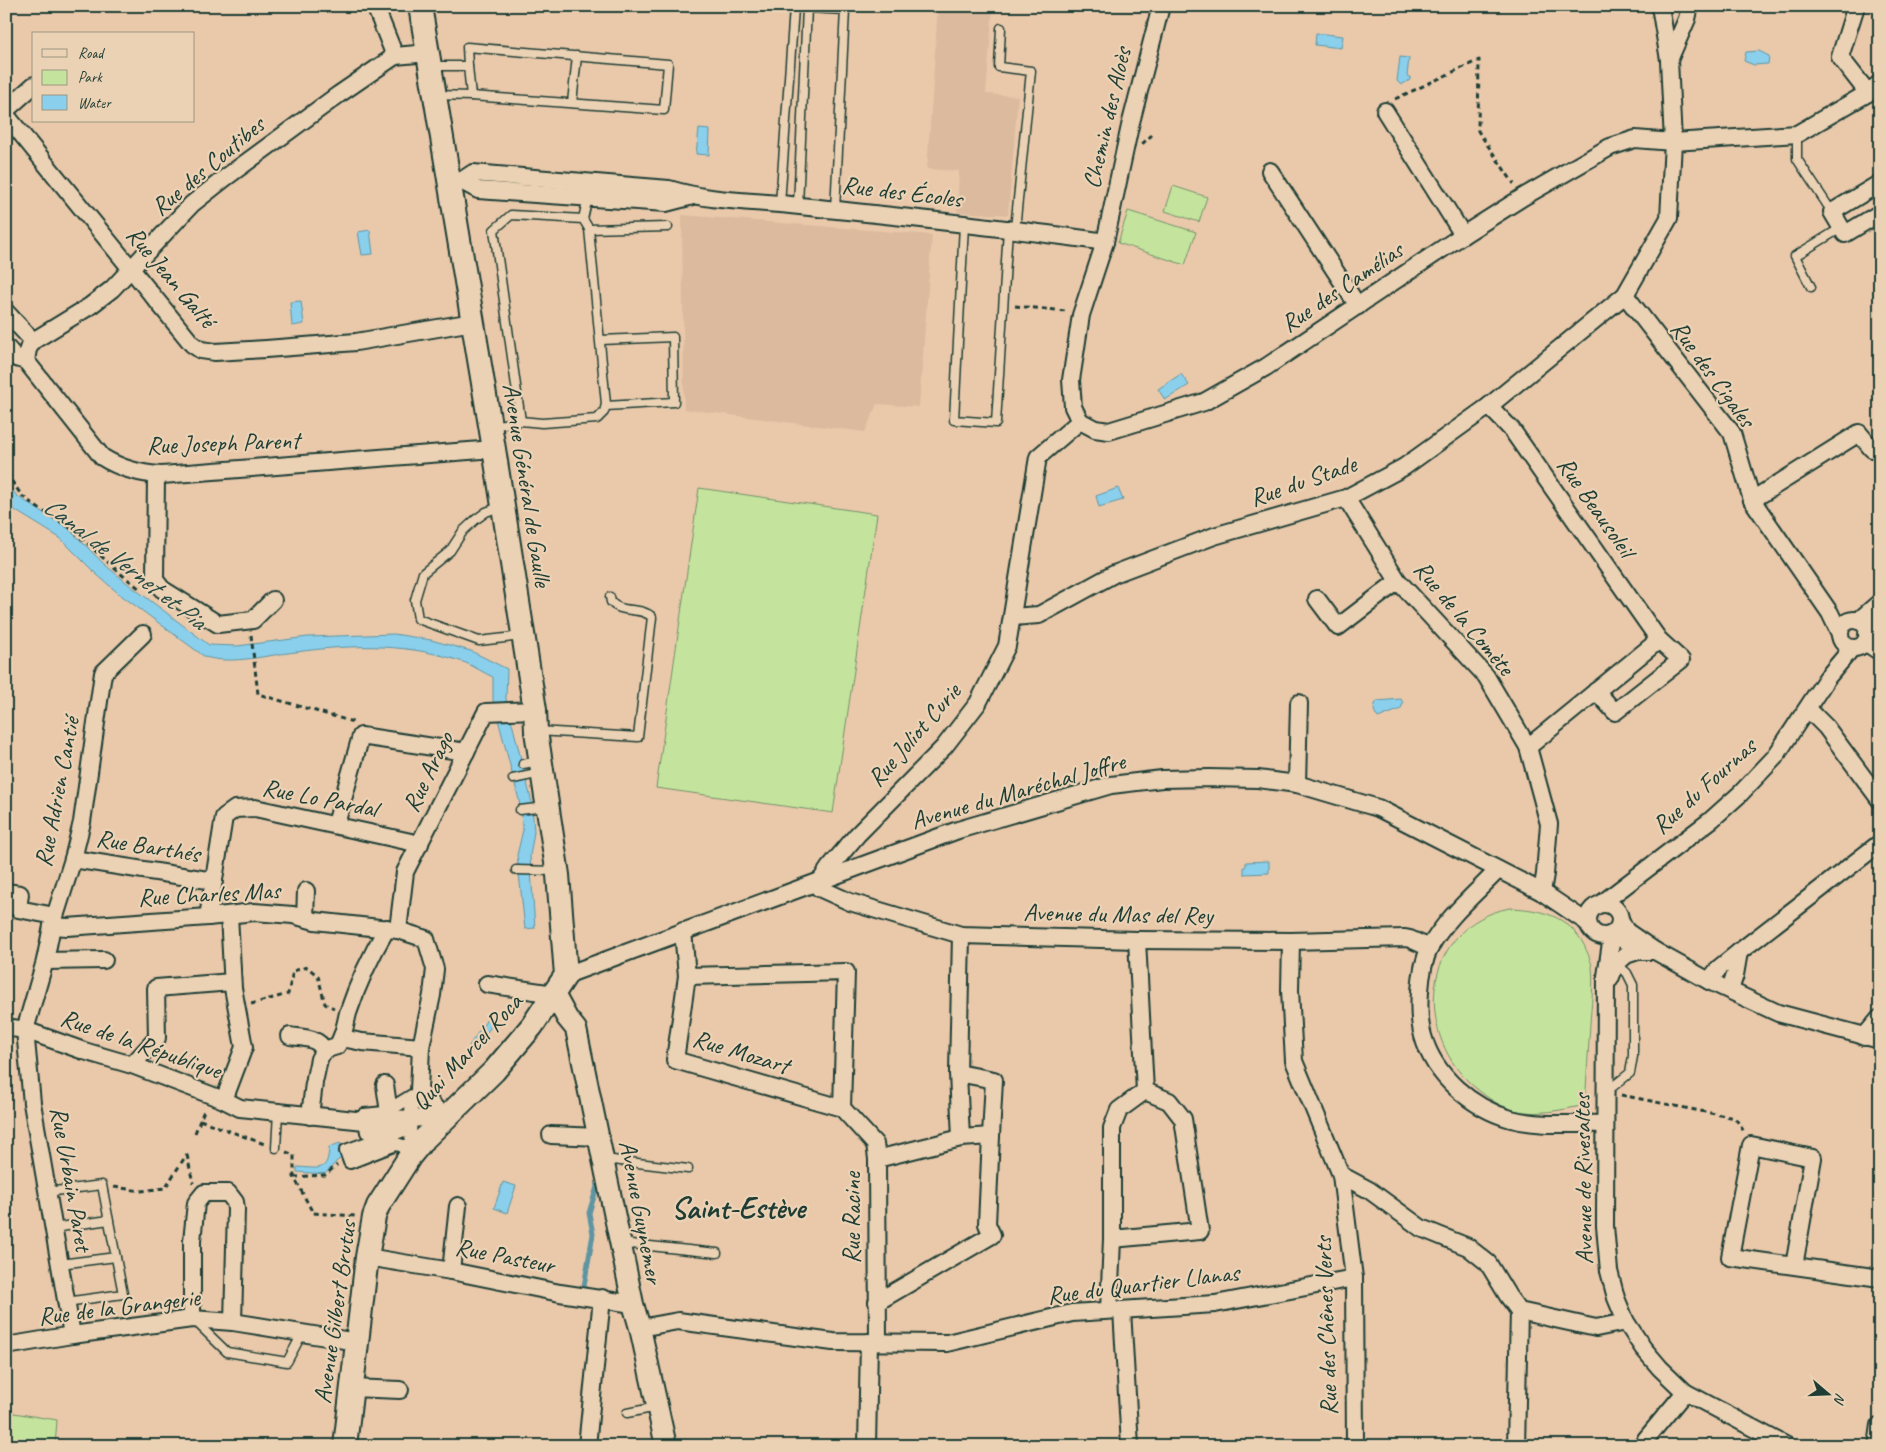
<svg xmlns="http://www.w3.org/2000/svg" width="1886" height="1452" font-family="Caveat,sans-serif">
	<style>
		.built { fill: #dbba9e }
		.green { fill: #c4e49d; stroke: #729068 }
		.water { fill: #8acfec; stroke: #5f95a2 }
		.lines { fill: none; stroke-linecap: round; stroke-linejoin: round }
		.stream { stroke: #5f95a2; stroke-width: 5 }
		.service-casing { stroke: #1f3d34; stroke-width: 11 }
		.pedestrian-casing { stroke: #1f3d34; stroke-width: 16 }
		.minor-casing { stroke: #1f3d34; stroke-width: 20 }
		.tertiary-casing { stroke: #1f3d34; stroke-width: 24 }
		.secondary-casing { stroke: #1f3d34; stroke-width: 26 }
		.path { stroke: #1f3d34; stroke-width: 3; stroke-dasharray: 5 4; stroke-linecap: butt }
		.service { stroke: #ecd2b4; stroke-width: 8 }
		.pedestrian { stroke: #ecd2b4; stroke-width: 12 }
		.minor { stroke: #ecd2b4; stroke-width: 16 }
		.tertiary { stroke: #ecd2b4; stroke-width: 20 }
		.secondary { stroke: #ecd2b4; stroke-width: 22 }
		.labels { text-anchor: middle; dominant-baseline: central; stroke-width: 4.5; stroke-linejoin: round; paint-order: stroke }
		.street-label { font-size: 25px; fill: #1f3d34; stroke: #ecd2b4 }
		.water-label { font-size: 26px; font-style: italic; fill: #2a4c46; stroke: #ecd2b4 }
		.district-label { font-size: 30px; font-weight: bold; fill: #1f3d34; stroke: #ecd2b4 }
	</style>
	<rect width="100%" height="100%" fill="#eac9ab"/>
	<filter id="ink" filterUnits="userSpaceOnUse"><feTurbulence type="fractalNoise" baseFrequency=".02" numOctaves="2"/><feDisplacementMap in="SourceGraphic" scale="10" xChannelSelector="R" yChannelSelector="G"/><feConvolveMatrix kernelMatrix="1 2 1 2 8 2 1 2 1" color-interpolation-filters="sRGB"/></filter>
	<g filter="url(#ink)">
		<g class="built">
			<polygon points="938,6 993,6 986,94 1018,96 1008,215 957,212 959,171 927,169"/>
			<polygon points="1019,6 1144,6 1142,14"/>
			<polygon points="682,215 932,235 919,407 877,404 865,432 684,409"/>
		</g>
		<g class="green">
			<polygon points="1173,186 1207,197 1199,222 1165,211"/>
			<polygon points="1128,211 1196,232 1185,265 1118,243"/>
			<polygon points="699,488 877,514 833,813 656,788"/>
			<path d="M 1510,908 C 1540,909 1569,916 1584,945 C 1587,952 1591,959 1592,967 C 1594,985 1591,1006 1590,1024 C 1588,1051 1587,1078 1585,1105 C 1561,1110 1537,1116 1513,1110 C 1499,1106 1488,1098 1477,1089 C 1412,1038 1420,925 1510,908 Z"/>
			<polygon points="12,1360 8,1412 57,1420 55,1446 6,1446 6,1361"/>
		</g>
		<g class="water">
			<polygon points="1316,33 1343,36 1341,48 1315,45"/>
			<polygon points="1759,51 1769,56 1768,64 1754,65 1744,61 1746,52"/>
			<polygon points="1400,57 1409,58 1407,76 1410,77 1410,80 1401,85 1397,81"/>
			<polygon points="699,129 710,130 709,155 696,154"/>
			<polygon points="370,230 373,254 362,255 358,232"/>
			<polygon points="301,301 304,324 292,326 290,302"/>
			<polygon points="1181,374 1189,385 1165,400 1158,389"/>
			<path d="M 6,482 L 17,496 L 68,528 L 104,564 L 127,583 L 209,645 L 237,646 L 308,637 L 394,634 L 431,640 L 471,651 L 507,669 L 506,699 L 532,803 L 534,832 L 530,856 L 535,928 L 525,929 L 517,855 L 523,830 L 519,800 L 493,700 L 493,677 C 484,673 475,667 466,663 C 411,643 353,644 296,652 C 267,655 233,665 205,657 L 118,593 L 95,573 L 60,538 L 8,506 L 6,504 Z"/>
			<polygon points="1118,488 1123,500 1099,507 1096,496"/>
			<path d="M 1401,699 L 1403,703 L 1401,709 L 1378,718 C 1373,711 1373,707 1377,701 Z"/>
			<polygon points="1269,861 1269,873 1244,874 1244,867 1246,866 1246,862"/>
			<polygon points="490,1015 496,1019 475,1050 469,1046"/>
			<path d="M 340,1143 L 345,1157 L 338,1160 L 325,1174 L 297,1172 L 297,1167 C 319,1168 328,1173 329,1147 Z"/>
			<polygon points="503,1182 516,1186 507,1213 494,1208"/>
		</g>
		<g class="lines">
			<polyline class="stream" points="583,1292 593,1234 589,1213 599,1180"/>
			<g class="service-casing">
				<g id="service">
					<polyline points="1001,28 999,67 1031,71 1015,229"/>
					<polyline points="433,66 468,66 471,96 437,95"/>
					<polyline points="468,66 467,47 668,64 664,110 471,96"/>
					<polyline points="572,103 577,56"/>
					<polyline points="1797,134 1797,159 1832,212"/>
					<polyline points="780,204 794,8"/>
					<polyline points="798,205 807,8 845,10 835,210"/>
					<polyline points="583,219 588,197"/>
					<polyline points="964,225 954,420 996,423 1008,229"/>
					<polyline points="589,229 668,227"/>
					<polyline points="1811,287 1795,256 1841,228"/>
					<polyline points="601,340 673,337 674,402 606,406"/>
					<polyline points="492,426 521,421 494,230 511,215 583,219 589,229 606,404 604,412 597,419 542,423 521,421"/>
					<polyline points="502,506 486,512 475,520 463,531 450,551 423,573 415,600 418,619 479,641 522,636"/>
					<path d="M 538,731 L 638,737 L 652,617 C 641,606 621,614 611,602 L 610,597"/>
					<polyline points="523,764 539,761"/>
					<polyline points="513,779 541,773"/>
					<polyline points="520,810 545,807"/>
					<polyline points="516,870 555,871"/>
					<polyline points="1606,1092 1630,1073 1633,1056 1633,985 1627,973 1615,962"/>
					<polyline points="276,1148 278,1112"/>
					<polyline points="604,1159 688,1169"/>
					<polyline points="47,1192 102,1185 123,1294 66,1302"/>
					<polyline points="53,1228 109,1220"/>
					<polyline points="621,1243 717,1253"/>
					<polyline points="60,1264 116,1257"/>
					<polyline points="196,1322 227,1352 287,1362 302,1334"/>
					<polyline points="627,1413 657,1407"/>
				</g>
			</g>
			<g class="pedestrian-casing">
				<polygon id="pedestrian" points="412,1096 410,1134 413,1138 407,1147 396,1144 350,1162 346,1151 401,1131 397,1122 367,1132 364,1115 384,1113"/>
			</g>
			<g class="minor-casing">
				<g id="minor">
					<polyline points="375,6 395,56"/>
					<polyline points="1856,6 1840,57 1868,93"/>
					<path d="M 428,53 L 395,56 L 338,95 L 225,178 L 192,204 L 112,289 L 90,306 L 33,341 L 28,349 L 26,361 L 102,457 C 121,469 139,474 162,475 L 494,449"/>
					<polyline points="1669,60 1687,19 1690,6"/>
					<polyline points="6,110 34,85"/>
					<polyline points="1385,111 1463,235"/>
					<polyline points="6,115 192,344 201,350 215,352 266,349 356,342 473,322"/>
					<polyline points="1270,171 1358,306"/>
					<polyline points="461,181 478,190 666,203 693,196"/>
					<path d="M 449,182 L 461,181 L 473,173 L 669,189 C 711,202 757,201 800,206 C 902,217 1004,227 1105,242"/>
					<polyline points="1880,183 1832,212 1845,234 1880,213"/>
					<polyline points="1625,295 1732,433 1752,500 1830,613 1840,634"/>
					<polyline points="6,312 33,341"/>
					<polyline points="6,347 16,358 26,361"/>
					<polyline points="1489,406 1512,430 1659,640 1681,660 1615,712 1596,691"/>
					<polyline points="1080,421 1073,407 1071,380 1081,315 1105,242 1130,126 1161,6"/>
					<polyline points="156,475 155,580 162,589 218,624 253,620 273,600"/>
					<polyline points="1346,498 1398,581 1486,676 1528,747 1549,824 1545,874 1542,892"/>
					<polyline points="1752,500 1859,433 1872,449"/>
					<polyline points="1317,599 1338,627 1398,581"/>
					<polyline points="1012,617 1039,615 1114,574 1214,536 1346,498 1404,467 1489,406 1625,295 1669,218 1673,142 1669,60 1660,6"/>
					<circle cx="1854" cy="634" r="14"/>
					<polyline points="1858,621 1880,602"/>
					<polyline points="1867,634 1880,621"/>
					<polyline points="1865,642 1880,652"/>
					<polyline points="1808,709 1826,727 1880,800"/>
					<polyline points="1528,747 1659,640"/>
					<polyline points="1297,784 1299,703"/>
					<polyline points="336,824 361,736 466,752"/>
					<polyline points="73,859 214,881"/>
					<path d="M 1498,870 C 1476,893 1445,919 1430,947 C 1423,961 1421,976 1420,991 C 1419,1005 1419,1022 1423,1036 C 1434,1076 1472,1108 1511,1119 C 1541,1127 1574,1123 1605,1124"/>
					<polyline points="6,892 20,894 18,909 55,916"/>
					<circle cx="1604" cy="920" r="16"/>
					<polyline points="1601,904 1711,820 1740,794 1775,757 1827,678 1852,648"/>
					<polyline points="208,917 224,817 235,809 255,808 420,844"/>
					<polyline points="305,918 306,891"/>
					<polyline points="1621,921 1626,931 1655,951 1610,935 1611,943 1606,976 1605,1226 1609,1271 1616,1298 1626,1322 1643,1348 1660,1368 1685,1392 1787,1446"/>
					<polyline points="52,926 67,927 208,917 254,912 293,915 315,921 398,930 426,939 435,969 432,995 421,1047 419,1091 445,1118"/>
					<polyline points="398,930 405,872 486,712 535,710"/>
					<polyline points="683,931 687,976 846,972 842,1108"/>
					<polyline points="1291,941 1290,990 1294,1061 1341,1175 1354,1278 1355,1446"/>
					<polyline points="1430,948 1410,939 1405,938 1291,941 1137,940 961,935 850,902 819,888 821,880 829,868 857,835 944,747 978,703 1007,646 1038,457 1080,421 1095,429 1109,431 1204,402 1266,367 1463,235 1523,197 1610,147 1635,139 1673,142 1797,134 1868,93 1880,83"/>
					<polyline points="1739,952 1880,843"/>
					<polyline points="45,961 104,960"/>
					<polyline points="566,975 958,830 1111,785 1162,779 1209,778 1258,779 1297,784 1378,808 1542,892 1588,923"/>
					<polyline points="687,976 675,1060 842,1108"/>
					<polyline points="1610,979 1616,964 1626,955 1638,951 1655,951 1709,981 1778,1013 1880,1040"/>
					<polyline points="1709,981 1719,968 1739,952 1735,975 1730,990"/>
					<polyline points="487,984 554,994"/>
					<polyline points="6,1027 25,1030 84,1051 132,1065 224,1100 240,1108 365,1121 380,1119 445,1118"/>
					<path d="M 290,1036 C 302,1038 318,1037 324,1050"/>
					<polyline points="1864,1037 1880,1018"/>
					<polyline points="342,1038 362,1042 421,1047"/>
					<path d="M 324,1050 L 337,1046 C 344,1036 345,1025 348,1013 C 358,983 371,955 387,928"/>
					<polyline points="132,1065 157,1038 156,988 232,982"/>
					<polyline points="958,1073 994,1080 991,1136"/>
					<polyline points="315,1078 319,1059 324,1050"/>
					<polyline points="385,1085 390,1119"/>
					<polyline points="224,1100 244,1047 233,988 229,915"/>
					<polyline points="842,1108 875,1144 877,1159 878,1342"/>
					<polyline points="310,1116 314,1083"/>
					<polyline points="551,1135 599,1137"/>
					<polyline points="877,1159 961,1138"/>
					<polyline points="1341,1175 1369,1190 1421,1228 1468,1247 1488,1263 1508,1296 1519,1311 1596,1328 1626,1322"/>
					<polyline points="1112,1239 1200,1231 1183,1119 1169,1101 1145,1091"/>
					<polyline points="367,1257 451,1271 560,1293 633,1304"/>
					<polyline points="1794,1266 1813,1158 1751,1145 1730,1257 1880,1278"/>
					<polyline points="451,1271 458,1206"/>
					<polyline points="877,1302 992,1235 987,1224 991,1136 961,1138 958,1073 961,935"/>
					<polyline points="1109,1310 1112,1239 1112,1128 1119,1110 1145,1091 1137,940"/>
					<polyline points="1122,1310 1130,1446"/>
					<polyline points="192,1319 192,1241 196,1203 204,1193 228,1193 235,1202 236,1209 233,1322"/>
					<polyline points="640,1328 678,1321 833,1342 947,1343 1072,1313 1215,1304 1354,1278"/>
					<polyline points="72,1335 32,1103 25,1030 45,961 52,926 73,859 82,822 103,673 143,634"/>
					<polyline points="6,1346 72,1335 192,1319 233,1322 357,1342"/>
					<polyline points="352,1388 400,1390"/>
					<polyline points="587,1446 602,1298"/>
					<polyline points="867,1446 869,1342"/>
					<polyline points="1516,1446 1519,1311"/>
					<polyline points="1644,1446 1646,1439 1685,1392"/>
					<polyline points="1877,1446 1880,1425"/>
				</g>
			</g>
			<g class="tertiary-casing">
				<polyline id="tertiary" points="554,994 567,1018 576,1029 633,1304 640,1328 666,1446"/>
			</g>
			<g class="secondary-casing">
				<polyline id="secondary" points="345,1446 367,1257 374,1217 378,1206 410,1156 423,1140 494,1071 532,1026 566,975 558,875 536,731 535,710 494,449 420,6"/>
			</g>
			<g class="path">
				<polyline points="1395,99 1479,60 1478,131 1514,184"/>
				<polyline points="1142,144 1152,135"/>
				<polyline points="1015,306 1066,311"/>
				<polyline points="6,464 11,480 22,496 38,508 69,527 121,574 140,589"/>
				<polyline points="251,635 258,694 353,722"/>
				<polyline points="251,1004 288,994 293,971 307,967 318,976 325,1004 334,1008"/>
				<polyline points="1621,1095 1735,1118 1745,1133"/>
				<polyline points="200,1120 267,1145"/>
				<polyline points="195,1133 205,1108"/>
				<polyline points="286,1152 294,1155 294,1177 313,1213 356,1216"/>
				<polyline points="187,1155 193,1183"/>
				<polyline points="294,1177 325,1175 337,1165"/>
				<polyline points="114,1187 141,1191 165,1188 187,1154"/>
			</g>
			<use href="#service" class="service"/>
			<use href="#pedestrian" class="pedestrian"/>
			<use href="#minor" class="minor"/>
			<use href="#tertiary" class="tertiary"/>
			<use href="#secondary" class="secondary"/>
		</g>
	</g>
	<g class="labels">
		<g class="street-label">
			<text transform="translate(1107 118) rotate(-77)">Chemin des Aloès</text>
			<text transform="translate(208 166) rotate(-40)">Rue des Coutibes</text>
			<text transform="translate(902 192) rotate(7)">Rue des Écoles</text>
			<text transform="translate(171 277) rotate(50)">Rue Jean Galté</text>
			<text transform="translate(1342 287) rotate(-34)">Rue des Camélias</text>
			<text transform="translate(1713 374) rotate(54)">Rue des Cigales</text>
			<text transform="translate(223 443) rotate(-2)">Rue Joseph Parent</text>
			<text transform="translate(1303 481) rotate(-19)">Rue du Stade</text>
			<text transform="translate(527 485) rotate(81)">Avenue Général de Gaulle</text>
			<text transform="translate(1596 507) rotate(55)">Rue Beausoleil</text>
			<text transform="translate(1464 618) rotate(50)">Rue de la Comète</text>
			<text transform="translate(914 735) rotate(-49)">Rue Joliot Curie</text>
			<text transform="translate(428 772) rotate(-64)">Rue Arago</text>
			<text transform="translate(1704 786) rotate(-42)">Rue du Fournas</text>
			<text transform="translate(1018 791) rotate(-16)">Avenue du Maréchal Joffre</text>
			<text transform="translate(57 792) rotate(-79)">Rue Adrien Cantié</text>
			<text transform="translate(320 798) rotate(11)">Rue Lo Pardal</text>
			<text transform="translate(148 846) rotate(9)">Rue Barthés</text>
			<text transform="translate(209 894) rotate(-3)">Rue Charles Mas</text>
			<text transform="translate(1118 914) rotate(1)">Avenue du Mas del Rey</text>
			<text transform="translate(141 1044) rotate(19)">Rue de la République</text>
			<text transform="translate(467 1052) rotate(-47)">Quai Marcel Roca</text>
			<text transform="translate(741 1052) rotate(17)">Rue Mozart</text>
			<text transform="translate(71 1179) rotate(80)">Rue Urbain Paret</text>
			<text transform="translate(1583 1179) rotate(-91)">Avenue de Rivesaltes</text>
			<text transform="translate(641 1212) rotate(79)">Avenue Guynemer</text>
			<text transform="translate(852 1218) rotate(-90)">Rue Racine</text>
			<text transform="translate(505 1256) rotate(11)">Rue Pasteur</text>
			<text transform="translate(1143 1284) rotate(-7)">Rue du Quartier Llanas</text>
			<text transform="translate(119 1307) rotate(-7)">Rue de la Grangerie</text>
			<text transform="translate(335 1312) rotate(-82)">Avenue Gilbert Brutus</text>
			<text transform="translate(1326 1326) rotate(-92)">Rue des Chênes Verts</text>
		</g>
		<g class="water-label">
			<text transform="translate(125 563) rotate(38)">Canal de Vernet et Pia</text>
		</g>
		<g class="district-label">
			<text x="738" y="1208">Saint-Estève</text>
		</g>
	</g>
	<rect width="1886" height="1452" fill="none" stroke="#ecd2b4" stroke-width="25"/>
	<rect x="12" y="12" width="1861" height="1427" fill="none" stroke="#1f3d34" stroke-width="2" filter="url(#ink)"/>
	<rect x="32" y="32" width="162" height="90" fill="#ecd2b4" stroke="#9a9681"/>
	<rect x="42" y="49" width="25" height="8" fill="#ecd2b4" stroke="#9a9681"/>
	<text x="78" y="58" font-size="15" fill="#1f3d34">Road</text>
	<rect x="42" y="70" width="25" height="15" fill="#c4e49d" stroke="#9a9681"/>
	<text x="78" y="82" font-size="15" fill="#1f3d34">Park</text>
	<rect x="42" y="95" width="25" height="15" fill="#8acfec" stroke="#9a9681"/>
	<text x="78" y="108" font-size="15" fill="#1f3d34">Water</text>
	<g transform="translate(1828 1394) rotate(109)" stroke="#ecd2b4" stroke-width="4" paint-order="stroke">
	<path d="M0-4L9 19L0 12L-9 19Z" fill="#1f3d34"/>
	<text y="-8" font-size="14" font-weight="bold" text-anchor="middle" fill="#1f3d34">N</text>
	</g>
</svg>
